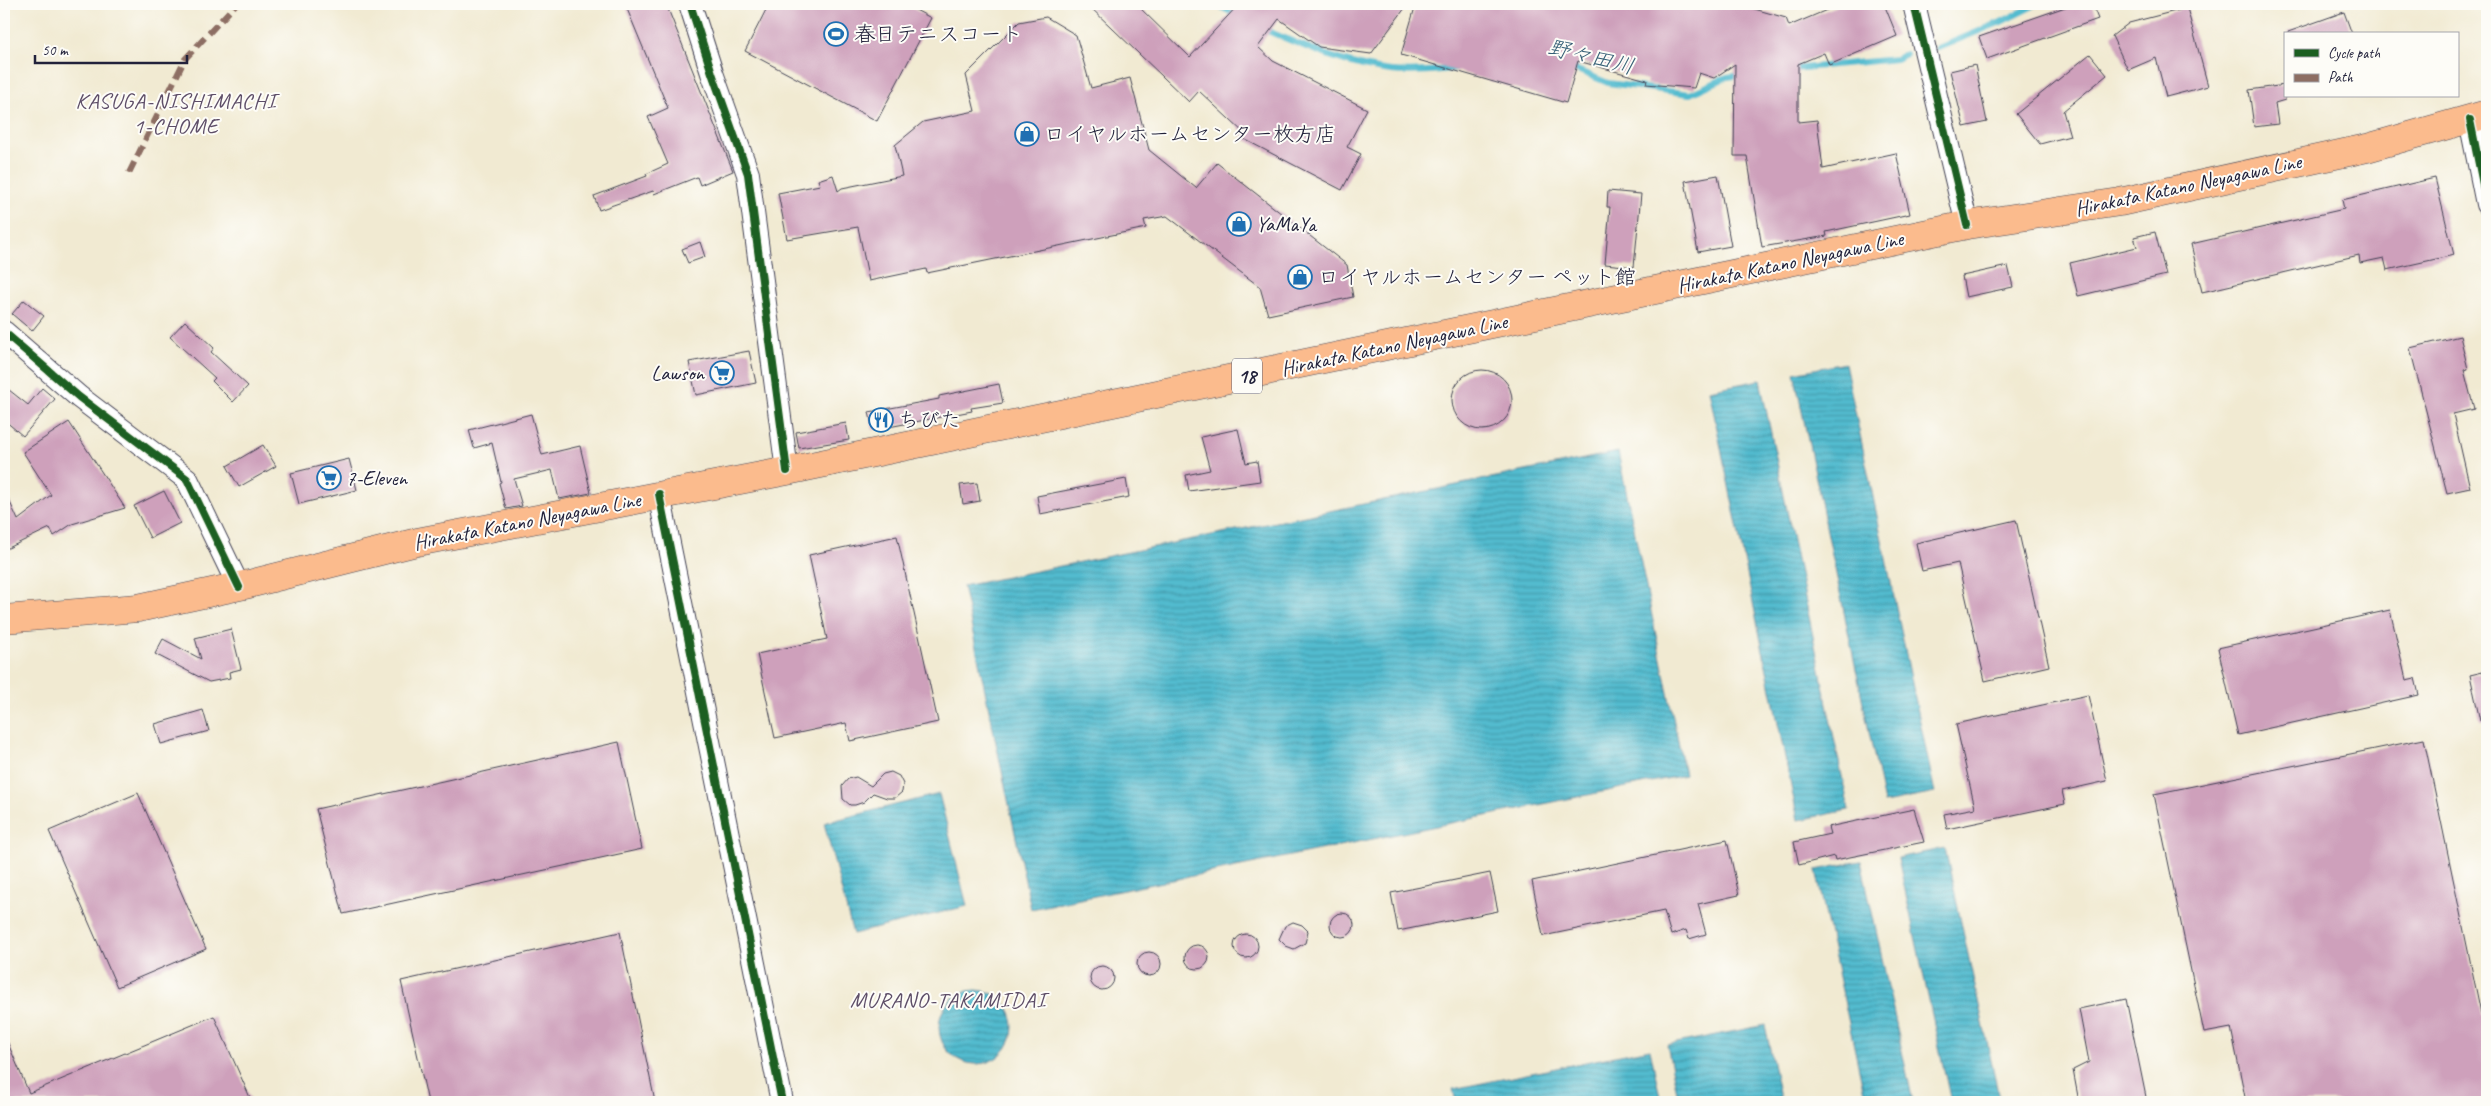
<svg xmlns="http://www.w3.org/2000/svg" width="2491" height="1106" font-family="Caveat,'Klee One',sans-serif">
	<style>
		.water { fill: url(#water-rules); stroke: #3a6e85 }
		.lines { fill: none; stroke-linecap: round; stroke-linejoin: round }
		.stream { stroke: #52bbcf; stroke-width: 6 }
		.building { fill: #cea0bb }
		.minor-casing { stroke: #414052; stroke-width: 24 }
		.major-casing { stroke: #414052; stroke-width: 29 }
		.minor { stroke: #fff; stroke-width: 22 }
		.major { stroke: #fbbb8d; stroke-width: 28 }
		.quiet { stroke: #8d6e63; stroke-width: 6; stroke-dasharray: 12 6; stroke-linecap: butt }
		.cycleway-casing { stroke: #fdfcf7; stroke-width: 11 }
		.cycleway { stroke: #1b5e20; stroke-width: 8 }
		.labels { text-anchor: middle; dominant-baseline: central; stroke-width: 4; stroke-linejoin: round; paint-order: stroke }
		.shield { fill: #fdfcf7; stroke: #646373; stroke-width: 1 }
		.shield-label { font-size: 20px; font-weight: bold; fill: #22223b }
		.poi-label { font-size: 21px; fill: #22223b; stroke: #fdfcf7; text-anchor: start }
		.street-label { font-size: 21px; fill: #22223b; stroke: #fdfcf7 }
		.water-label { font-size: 22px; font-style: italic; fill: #355f76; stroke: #fdfcf7 }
		.neighbourhood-label { font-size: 22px; letter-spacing: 1px; fill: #5e4e68; stroke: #fdfcf7 }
	</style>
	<defs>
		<pattern id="water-rules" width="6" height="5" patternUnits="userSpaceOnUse" patternTransform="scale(1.25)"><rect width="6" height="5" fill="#52bbcf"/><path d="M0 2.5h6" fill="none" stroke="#4498a9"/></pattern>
	</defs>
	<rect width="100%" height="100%" fill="#fdfcf7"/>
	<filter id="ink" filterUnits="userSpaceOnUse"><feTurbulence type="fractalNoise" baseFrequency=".02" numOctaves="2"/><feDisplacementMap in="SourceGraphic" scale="10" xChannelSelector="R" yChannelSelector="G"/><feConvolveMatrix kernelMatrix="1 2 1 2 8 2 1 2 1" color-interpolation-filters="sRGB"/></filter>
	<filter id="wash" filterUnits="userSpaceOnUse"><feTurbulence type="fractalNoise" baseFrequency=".0096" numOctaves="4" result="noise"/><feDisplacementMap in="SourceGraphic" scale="20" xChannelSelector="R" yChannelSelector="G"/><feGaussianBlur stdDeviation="1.12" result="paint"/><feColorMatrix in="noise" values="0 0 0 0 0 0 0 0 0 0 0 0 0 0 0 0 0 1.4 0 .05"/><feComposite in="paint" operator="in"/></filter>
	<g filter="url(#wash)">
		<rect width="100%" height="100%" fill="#f1ead2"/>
		<g class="water">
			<polygon points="1845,363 1935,793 1884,803 1794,373"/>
			<polygon points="1760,380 1849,810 1798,820 1709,390"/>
			<polygon points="1618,452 1685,775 1031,909 963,586"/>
			<polygon points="939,794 967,906 853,934 824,823"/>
			<polygon points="1945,848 2000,1102 1951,1102 1898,858"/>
			<polygon points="1861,861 1913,1102 1866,1102 1816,870"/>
			<circle cx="976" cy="1027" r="37"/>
			<polygon points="1765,1025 1781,1102 1679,1102 1667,1045"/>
			<polygon points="1650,1049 1661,1102 1456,1102 1453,1089"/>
		</g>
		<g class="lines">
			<g class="stream">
				<polyline points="1216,4 1238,16"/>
				<path d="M 1263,29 C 1303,46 1347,66 1391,71 C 1411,73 1435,71 1456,68"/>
				<polyline points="1938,48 2001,22 2037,4"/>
				<polyline points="1570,67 1608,83 1690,94 1727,77 1742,75"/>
				<polyline points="1792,69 1896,59 1906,54"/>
			</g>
		</g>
		<g id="blocks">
			<g class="building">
				<polygon points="625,4 666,4 733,171 700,185 697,177 654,194 653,191 599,210 594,196 647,176 646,174 668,164 648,117 668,108"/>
				<polygon points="769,4 904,4 931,18 877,121 745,51"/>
				<polygon points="1087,4 1136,4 1190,57 1239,4 1408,4 1371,54 1319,47 1279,19 1258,47 1273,61 1367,109 1347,147 1361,154 1342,190 1242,138 1244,133 1199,91 1189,102"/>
				<polygon points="1416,4 1737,4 1786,18 1789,26 1841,4 1884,4 1897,36 1829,65 1824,53 1798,64 1798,122 1817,120 1823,169 1896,153 1910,214 1826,232 1827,236 1762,247 1747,156 1734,156 1735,64 1714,78 1699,73 1694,88 1646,84 1647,80 1578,61 1566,103 1401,55"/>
				<polygon points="2074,4 2092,4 2098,19 1987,59 1979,37"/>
				<polygon points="2187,8 2208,86 2166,97 2156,58 2128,70 2112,36 2129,23"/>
				<polygon points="2344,12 2352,34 2289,34 2288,32"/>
				<polygon points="1046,17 1076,35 1091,88 1130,78 1149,150 1196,188 1217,163 1347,265 1353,297 1268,315 1260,287 1167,216 1144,220 1146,228 927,273 926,269 869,281 858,227 787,239 778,193 820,185 818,180 833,175 838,191 842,188 902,176 895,145 923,122 975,111 966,75 1019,22"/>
				<polygon points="2090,54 2107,75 2063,111 2070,136 2040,144 2016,114"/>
				<polygon points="1975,65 1987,122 1964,127 1950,71"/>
				<polygon points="2285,85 2285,100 2275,103 2278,124 2254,127 2249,90"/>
				<polygon points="1718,175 1731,246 1698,252 1685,181"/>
				<polygon points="2435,178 2454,255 2387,270 2384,258 2360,263 2359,255 2202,292 2191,244 2344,209 2342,200"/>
				<polygon points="1608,191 1641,194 1634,267 1605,264 1610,207 1607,207"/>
				<polygon points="2155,232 2166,275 2078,296 2070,263 2137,247 2134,237"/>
				<polygon points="700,242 705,257 688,263 682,249"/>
				<polygon points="2008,266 2013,287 1966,297 1962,276"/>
				<polygon points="24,300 44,316 32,331 12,314"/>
				<polygon points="185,321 214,348 211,352 248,386 233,402 212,381 215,378 170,337"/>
				<polygon points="2460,336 2468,369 2464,370 2474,409 2453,414 2470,488 2447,493 2410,348"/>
				<polygon points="749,351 756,383 696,395 689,362"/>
				<circle cx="1482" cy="400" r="30"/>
				<polygon points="999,384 1003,403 971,408 972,411 873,430 869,412 939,399 939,396"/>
				<polygon points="4,386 28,405 42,388 55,399 23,436 4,420"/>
				<polygon points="531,414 542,455 580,446 591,493 559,499 552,470 514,479 522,506 506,509 499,483 501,482 492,443 474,448 469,430"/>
				<polygon points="69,422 125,508 72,524 54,536 50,528 4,550 4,489 18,520 51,495 23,452"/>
				<polygon points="846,423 849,440 799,448 796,432"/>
				<polygon points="1238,429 1246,463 1257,461 1260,481 1189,491 1186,475 1210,470 1201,437"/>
				<polygon points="263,445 276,466 239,487 227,466"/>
				<polygon points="349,459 357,490 299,504 291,473"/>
				<polygon points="1126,479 1129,497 1040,514 1037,496"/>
				<polygon points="977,483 980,501 963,504 960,485"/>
				<polygon points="164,491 180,523 150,538 134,506"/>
				<polygon points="2016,520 2049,666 1985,681 1958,563 1922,571 1916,543"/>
				<polygon points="897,536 938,722 850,741 846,723 775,738 757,654 827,639 809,555"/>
				<polygon points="2390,610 2406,680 2415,678 2419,695 2238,735 2218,648"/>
				<polygon points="231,629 241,669 229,672 230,678 209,682 155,654 163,639 201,659 195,638"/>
				<polygon points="2487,671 2487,721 2480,721 2470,675"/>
				<polygon points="2088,695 2107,781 2062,791 2065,804 1947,829 1944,814 1975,808 1956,724"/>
				<polygon points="203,710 209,731 161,744 155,724"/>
				<polygon points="2424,739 2487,1042 2487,1102 2246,1102 2231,1028 2204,1033 2154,794"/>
				<polygon points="619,742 642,849 343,914 316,809"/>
				<polygon points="891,772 899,776 903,784 902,792 895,798 887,798 873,793 864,802 855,805 850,805 843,799 842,786 848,779 856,777 871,786 883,774"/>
				<polygon points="138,793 206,949 117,987 49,831"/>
				<polygon points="1914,809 1924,842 1835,860 1834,856 1799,865 1794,842 1830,834 1828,827"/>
				<polygon points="1727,840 1739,895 1698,904 1706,934 1689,939 1686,930 1671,935 1664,911 1543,936 1532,881"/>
				<polygon points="1490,873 1498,911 1398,931 1391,893"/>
				<circle cx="1342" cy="925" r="12"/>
				<polygon points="1293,922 1302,925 1308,931 1305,943 1294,949 1286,946 1279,939 1285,926"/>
				<polygon points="620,932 655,1102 428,1102 401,981"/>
				<circle cx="1246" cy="946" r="12"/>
				<circle cx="1197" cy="957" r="12"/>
				<circle cx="1149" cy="964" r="12"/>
				<circle cx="1102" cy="978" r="12"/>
				<polygon points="2126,999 2147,1102 2079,1102 2073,1070 2089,1062 2079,1009"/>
				<polygon points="214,1016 252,1102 4,1102 4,1034 29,1093"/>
			</g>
		</g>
	</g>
	<g filter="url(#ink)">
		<use href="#blocks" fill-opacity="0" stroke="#414052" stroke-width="1"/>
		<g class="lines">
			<g class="minor-casing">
				<g id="minor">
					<polyline points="690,4 712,73 748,174 787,471"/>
					<polyline points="1914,4 1967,225"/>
					<polyline points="2470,120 2487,204"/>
					<polyline points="4,332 79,397 187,479 239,587"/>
					<polyline points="659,494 782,1102"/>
				</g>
			</g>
			<g class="major-casing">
				<polyline id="major" points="4,619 138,608 249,584 417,542 787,471 1967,225 2120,202 2367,148 2487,114"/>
			</g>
			<use href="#minor" class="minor"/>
			<use href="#major" class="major"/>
			<polyline class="quiet" points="129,173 185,59 236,4"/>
			<g class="cycleway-casing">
				<g id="cycleway">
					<polyline points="690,4 712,73 748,174 787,471"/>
					<polyline points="1914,4 1967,225"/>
					<polyline points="2470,120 2487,204"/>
					<polyline points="4,332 79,397 187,479 239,587"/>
					<polyline points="659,494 782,1102"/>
				</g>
			</g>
			<use href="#cycleway" class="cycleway"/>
		</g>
	</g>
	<defs>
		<g id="stadium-ring" transform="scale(1.25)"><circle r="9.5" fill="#fdfcf7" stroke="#1f6fb2" stroke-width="1.5"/><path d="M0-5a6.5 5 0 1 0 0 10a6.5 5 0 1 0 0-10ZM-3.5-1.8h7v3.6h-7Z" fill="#1f6fb2"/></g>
		<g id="shop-ring" transform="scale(1.25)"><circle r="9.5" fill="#fdfcf7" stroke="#1f6fb2" stroke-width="1.5"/><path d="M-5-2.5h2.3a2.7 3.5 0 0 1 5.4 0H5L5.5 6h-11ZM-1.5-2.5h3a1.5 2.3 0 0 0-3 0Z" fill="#1f6fb2"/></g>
		<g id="supermarket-ring" transform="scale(1.25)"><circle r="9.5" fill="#fdfcf7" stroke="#1f6fb2" stroke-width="1.5"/><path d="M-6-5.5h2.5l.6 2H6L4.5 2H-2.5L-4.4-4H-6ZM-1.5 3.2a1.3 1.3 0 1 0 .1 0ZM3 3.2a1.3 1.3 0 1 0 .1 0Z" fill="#1f6fb2"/></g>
		<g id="restaurant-ring" transform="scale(1.25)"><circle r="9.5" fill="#fdfcf7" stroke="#1f6fb2" stroke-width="1.5"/><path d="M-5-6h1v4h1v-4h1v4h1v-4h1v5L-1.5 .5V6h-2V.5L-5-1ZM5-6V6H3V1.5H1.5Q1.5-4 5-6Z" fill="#1f6fb2"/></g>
	</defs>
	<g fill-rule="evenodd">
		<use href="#stadium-ring" x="836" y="34"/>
		<use href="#shop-ring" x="1027" y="134"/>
		<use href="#shop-ring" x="1239" y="224"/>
		<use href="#shop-ring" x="1300" y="277"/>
		<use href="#supermarket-ring" x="722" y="373"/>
		<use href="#restaurant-ring" x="881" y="420"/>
		<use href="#supermarket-ring" x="329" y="478"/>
	</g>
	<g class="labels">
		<rect class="shield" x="1232" y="358.5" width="30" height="35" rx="4"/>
		<g class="shield-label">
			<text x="1247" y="376">18</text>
		</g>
		<g class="poi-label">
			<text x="854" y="34">春日テニスコート</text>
			<text x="1044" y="134">ロイヤルホームセンター枚方店</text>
			<text x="1256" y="224">YaMaYa</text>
			<text x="1318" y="277">ロイヤルホームセンター ペット館</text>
			<text x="704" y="373" text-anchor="end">Lawson</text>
			<text x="898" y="420">ちびた</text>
			<text x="346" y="478">7-Eleven</text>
		</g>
		<g class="street-label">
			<text transform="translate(2188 185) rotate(-12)">Hirakata Katano Neyagawa Line</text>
			<text transform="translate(1790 262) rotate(-12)">Hirakata Katano Neyagawa Line</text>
			<text transform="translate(1394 345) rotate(-12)">Hirakata Katano Neyagawa Line</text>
			<text transform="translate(527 521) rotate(-11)">Hirakata Katano Neyagawa Line</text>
		</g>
		<g class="water-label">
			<text transform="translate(1591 57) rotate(14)">野々田川</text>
		</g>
		<g class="neighbourhood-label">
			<text x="176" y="101">KASUGA-NISHIMACHI<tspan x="176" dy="25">1-CHOME</tspan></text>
			<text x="948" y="1000">MURANO-TAKAMIDAI</text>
		</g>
	</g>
	<rect width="2491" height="1106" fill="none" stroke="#fdfcf7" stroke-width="20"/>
	<rect x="2284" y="32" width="175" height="65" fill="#fdfcf7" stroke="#a5a5ac"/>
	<rect x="2294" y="49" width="25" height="8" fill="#1b5e20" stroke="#a5a5ac"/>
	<text x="2328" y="58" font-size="15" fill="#22223b">Cycle path</text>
	<rect x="2294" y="74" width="25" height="8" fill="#8d6e63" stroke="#a5a5ac"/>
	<text x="2328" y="82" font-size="15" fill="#22223b">Path</text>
	<path d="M35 55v8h152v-8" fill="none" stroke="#22223b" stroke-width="2.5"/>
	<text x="42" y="55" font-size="15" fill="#22223b" stroke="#fdfcf7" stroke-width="4" paint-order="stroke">50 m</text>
</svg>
